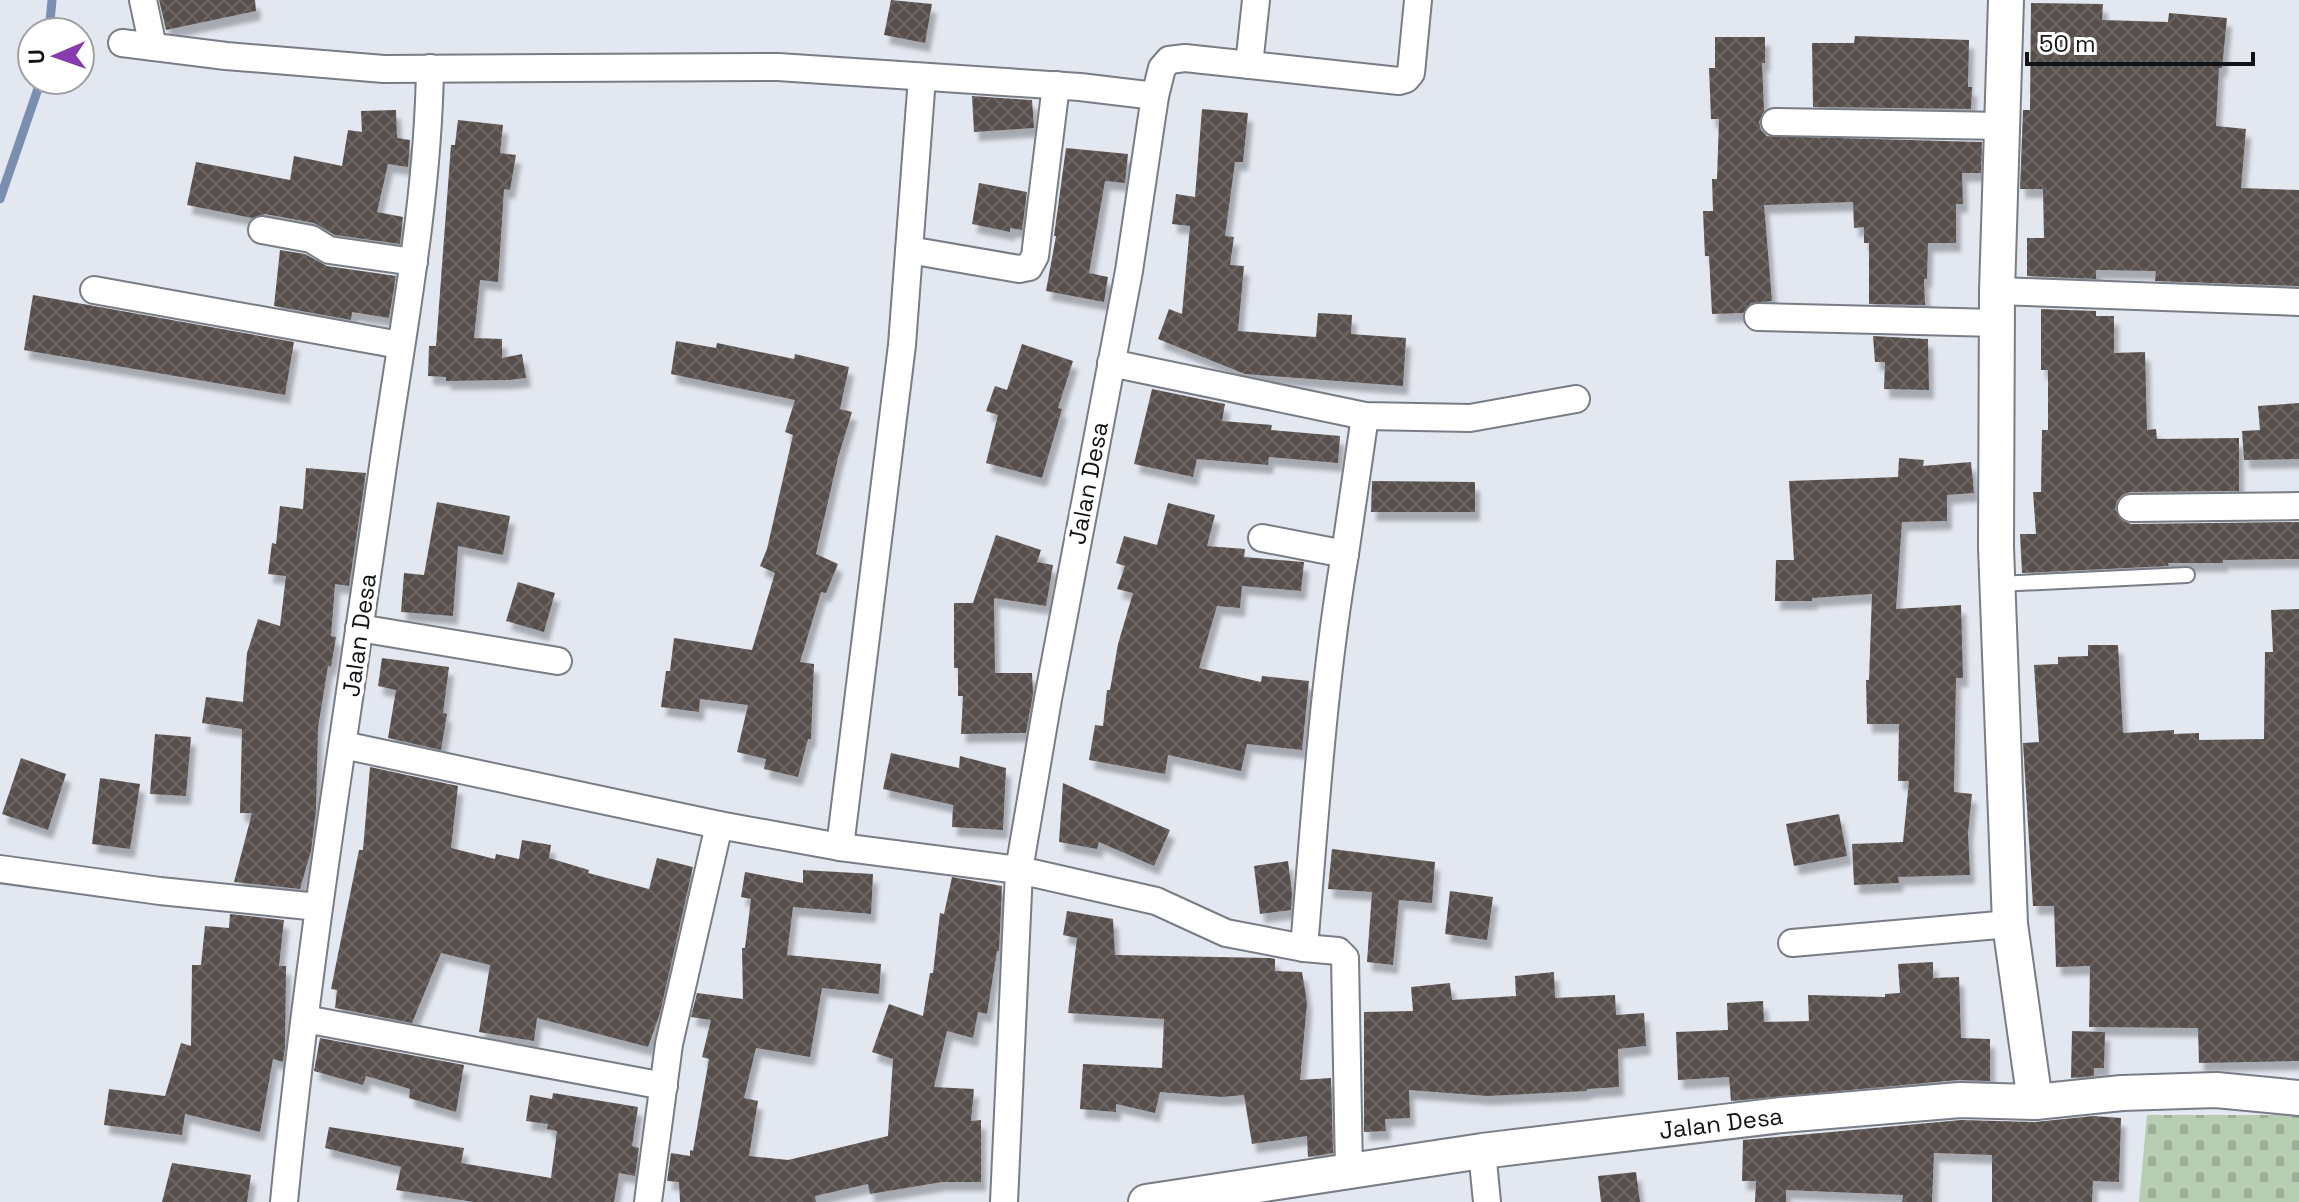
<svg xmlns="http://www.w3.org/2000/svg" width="2299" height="1202" font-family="'Space Grotesk',sans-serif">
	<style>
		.cemetery { fill: url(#cemetery-stones) }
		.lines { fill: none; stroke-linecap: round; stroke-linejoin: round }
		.stream { stroke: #788fb1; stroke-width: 9 }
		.building { fill: url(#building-cross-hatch); filter: url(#shadow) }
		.service-casing { stroke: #787c84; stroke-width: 18 }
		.minor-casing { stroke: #787c84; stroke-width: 30 }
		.tertiary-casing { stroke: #787c84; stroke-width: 38 }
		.service { stroke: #fff; stroke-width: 14 }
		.minor { stroke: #fff; stroke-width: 26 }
		.tertiary { stroke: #fff; stroke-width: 34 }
		.labels { text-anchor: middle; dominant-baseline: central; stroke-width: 8; stroke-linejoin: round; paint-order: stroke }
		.street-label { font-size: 24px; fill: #121316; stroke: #fff }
	</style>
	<defs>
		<pattern id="cemetery-stones" width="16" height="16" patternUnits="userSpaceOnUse" patternTransform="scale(2)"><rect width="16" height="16" fill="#b6cdb2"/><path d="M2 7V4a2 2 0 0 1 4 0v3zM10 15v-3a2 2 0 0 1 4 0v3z" fill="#9baf98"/></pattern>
		<pattern id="building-cross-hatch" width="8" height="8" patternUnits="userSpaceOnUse" patternTransform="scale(2)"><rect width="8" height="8" fill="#58504d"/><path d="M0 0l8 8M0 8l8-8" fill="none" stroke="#6b6563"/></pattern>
		<filter id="shadow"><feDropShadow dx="5" dy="9" stdDeviation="2" flood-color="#0004"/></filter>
	</defs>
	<rect width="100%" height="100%" fill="#e3e7f0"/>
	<polygon class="cemetery" points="2147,1115 2299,1115 2299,1202 2139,1202"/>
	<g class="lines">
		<g class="stream">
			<polyline points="49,32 52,0"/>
			<polyline points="0,199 41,80"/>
		</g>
	</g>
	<g class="building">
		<polygon points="159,0 255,0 256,11 166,30"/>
		<polygon points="891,0 932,4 925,43 884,35"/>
		<polygon points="2031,3 2103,4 2102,20 2168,22 2169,13 2227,18 2222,68 2219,68 2216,126 2246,129 2241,188 2299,190 2299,286 2155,281 2156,271 2096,270 2096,279 2027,276 2027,238 2044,238 2043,189 2020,189 2023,110 2030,110"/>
		<polygon points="1855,36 1969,40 1968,87 1972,87 1971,109 1813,107 1812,43 1854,43"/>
		<polygon points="1715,37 1765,37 1765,63 1762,63 1764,111 1759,122 1761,130 1767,136 1982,142 1981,173 1962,173 1963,204 1956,204 1956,243 1928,243 1927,279 1924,279 1925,305 1869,304 1869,243 1864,243 1864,227 1854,228 1853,202 1764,205 1772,301 1751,303 1743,313 1712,314 1709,256 1705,256 1703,211 1713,211 1712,179 1717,179 1719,119 1711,119 1709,68 1715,68"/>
		<polygon points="972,96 1032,100 1034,128 974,132"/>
		<polygon points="1202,109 1248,113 1243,162 1235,162 1225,236 1234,237 1230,265 1244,266 1238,331 1316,337 1318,313 1352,315 1351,334 1406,338 1403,386 1245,374 1158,339 1169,309 1182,314 1190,226 1172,224 1176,194 1195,197"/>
		<polygon points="396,110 397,138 410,140 408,167 388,164 377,212 403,217 400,244 335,235 314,223 265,214 252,218 187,205 196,162 290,180 294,156 342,166 348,130 362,132 361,111"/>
		<polygon points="458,120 503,125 500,153 516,155 510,190 504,189 498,282 480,280 474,338 502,339 502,358 522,354 526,378 509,380 446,381 446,377 428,376 429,346 436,346 451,145 455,145"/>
		<polygon points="1066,148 1128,154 1125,183 1105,181 1089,273 1108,277 1104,302 1046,291 1056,236 1054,236"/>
		<polygon points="979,183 1027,192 1022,230 1010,228 1010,232 972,224"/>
		<polygon points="280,250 305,254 327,266 396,276 389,318 352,312 351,320 274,306"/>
		<polygon points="33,295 294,342 285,395 24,350"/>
		<polygon points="2041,309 2096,311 2096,316 2114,316 2114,353 2145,352 2147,430 2156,429 2157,439 2239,438 2239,491 2130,492 2122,495 2117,501 2115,509 2123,521 2131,524 2299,522 2299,559 2223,560 2223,563 2168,563 2169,566 2022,573 2020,534 2036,534 2033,492 2041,492 2042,430 2048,430 2048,370 2041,370"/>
		<polygon points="1873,336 1928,339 1929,390 1884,389 1885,362 1875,362"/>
		<polygon points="676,341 716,348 717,343 794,359 795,354 849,367 840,409 852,412 838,458 816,554 838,564 826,593 821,592 800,662 814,664 811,739 808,739 798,777 764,769 766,759 737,752 748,705 700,699 699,712 661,707 666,671 670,671 674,638 752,650 775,573 760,566 767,549 793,435 785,432 795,400 671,374"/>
		<polygon points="1022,344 1073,361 1058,408 1062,409 1042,478 986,463 998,415 986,411 995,386 1007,390"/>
		<polygon points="1152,389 1225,404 1222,421 1272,425 1271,430 1340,436 1338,463 1269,457 1268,465 1197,459 1193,477 1134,464"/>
		<polygon points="2299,403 2299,459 2244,460 2242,431 2260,430 2258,406"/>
		<polygon points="1899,458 1924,460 1923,466 1971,462 1974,493 1947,495 1947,521 1902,522 1896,609 1961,605 1963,678 1956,678 1954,792 1972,794 1968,833 1970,875 1898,877 1899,883 1854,885 1852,844 1903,842 1909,781 1898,781 1899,724 1867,724 1866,680 1869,680 1872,594 1812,598 1812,601 1775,601 1776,560 1794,560 1789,481 1898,477"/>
		<polygon points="306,468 366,473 349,586 335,584 331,636 336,637 331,667 328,666 318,728 316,811 311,851 300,889 234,882 252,813 240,813 242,729 202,723 206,697 243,702 247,653 258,619 280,626 286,576 268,574 272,543 276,544 280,506 303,509"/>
		<polygon points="1372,481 1475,482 1475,512 1371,512"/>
		<polygon points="437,502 510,516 503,555 458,546 453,616 401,612 404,573 424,575"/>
		<polygon points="1168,503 1215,515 1207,546 1245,549 1244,557 1304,562 1301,591 1242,586 1240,608 1217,606 1199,668 1261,682 1262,676 1309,681 1302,750 1247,744 1241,771 1168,755 1165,774 1089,760 1095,725 1103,726 1107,690 1110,690 1118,644 1133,593 1117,589 1125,566 1116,563 1124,536 1157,545"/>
		<polygon points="996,535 1041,550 1037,562 1053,565 1046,606 994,598 995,673 1032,673 1033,694 1026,733 961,734 963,696 958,696 958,668 954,668 954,603 973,603"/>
		<polygon points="518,582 555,593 544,632 506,621"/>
		<polygon points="2299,609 2299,1061 2199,1063 2198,1028 2089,1027 2090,966 2056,967 2054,906 2033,906 2023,743 2039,742 2034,665 2058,664 2058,657 2088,656 2088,645 2118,645 2123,733 2174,730 2174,734 2199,733 2199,740 2264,739 2265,652 2273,652 2271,610"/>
		<polygon points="382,658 449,667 443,713 447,714 441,750 388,738 396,690 378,686"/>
		<polygon points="155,734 191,737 186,796 150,794"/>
		<polygon points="891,753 959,768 960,756 1006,768 1003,830 952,827 953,805 883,789"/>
		<polygon points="21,758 66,774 48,830 2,814"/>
		<polygon points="370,767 458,786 451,848 495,859 496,854 519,859 522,840 551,845 549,858 589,870 588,873 649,889 657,858 693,867 660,1013 648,1047 537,1018 534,1041 479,1032 490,965 441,953 412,1023 335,1008 337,990 331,989 359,850 363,850"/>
		<polygon points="100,778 140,784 130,849 92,844"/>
		<polygon points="1063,783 1170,830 1154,866 1099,842 1097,849 1059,842"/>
		<polygon points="1839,814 1847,856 1794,866 1786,824"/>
		<polygon points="1332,849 1435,862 1432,903 1399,900 1393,965 1367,962 1372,892 1328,889"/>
		<polygon points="1288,861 1292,893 1291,910 1260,914 1254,866"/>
		<polygon points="803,870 873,874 871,914 793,907 787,955 881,964 879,994 822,988 810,1057 756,1048 744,1098 758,1101 749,1156 788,1160 888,1136 893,1059 872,1052 889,1004 923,1016 930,973 933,973 940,913 944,914 952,877 1002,886 999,951 997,951 987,1014 978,1012 973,1038 947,1031 934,1087 974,1089 971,1121 981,1120 981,1182 942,1182 870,1194 868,1184 815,1196 816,1202 680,1202 679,1182 667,1181 671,1153 690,1156 690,1150 693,1151 709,1059 702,1057 711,1020 691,1017 697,993 743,999 742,948 745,948 751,899 741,897 745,872 803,883"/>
		<polygon points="1450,891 1493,897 1487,940 1445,934"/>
		<polygon points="1067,911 1113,919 1115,955 1270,958 1275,959 1275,971 1302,972 1307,1003 1300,1080 1331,1078 1333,1153 1308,1157 1307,1136 1252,1144 1244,1095 1222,1097 1160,1092 1155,1113 1116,1104 1116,1112 1080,1109 1083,1064 1162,1068 1164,1019 1068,1013 1077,938 1063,935"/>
		<polygon points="230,914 284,920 279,966 286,966 285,1047 283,1062 273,1059 260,1132 185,1114 182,1135 104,1125 109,1089 165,1096 181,1043 191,1046 192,965 201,965 205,926 229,928"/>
		<polygon points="1933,962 1933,978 1959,977 1961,1038 1990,1039 1990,1081 1958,1080 1731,1101 1729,1077 1678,1080 1676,1032 1728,1030 1727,1003 1763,1001 1764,1022 1809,1021 1808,995 1885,997 1885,994 1900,993 1898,964"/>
		<polygon points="1554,972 1555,998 1615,995 1616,1015 1644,1013 1646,1046 1618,1049 1619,1087 1587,1089 1587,1091 1487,1096 1409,1090 1410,1118 1385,1119 1386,1131 1364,1132 1364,1012 1413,1011 1411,987 1450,983 1452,1000 1516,996 1515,976"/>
		<polygon points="2072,1031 2105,1032 2104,1068 2094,1068 2094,1076 2071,1078"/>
		<polygon points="320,1038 464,1065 456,1112 409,1098 410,1089 366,1076 363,1085 314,1071"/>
		<polygon points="553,1093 638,1107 632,1146 639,1148 635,1176 619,1173 614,1202 474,1202 396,1190 401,1167 325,1148 329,1127 464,1148 461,1163 551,1178 557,1131 547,1129 548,1124 526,1121 530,1095 552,1099"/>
		<polygon points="2093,1116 2121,1118 2119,1182 2093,1181 2092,1202 1992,1202 1992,1155 1934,1153 1932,1202 1902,1202 1903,1195 1786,1190 1786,1202 1755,1202 1756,1181 1742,1181 1743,1140 1961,1120 2035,1122"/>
		<polygon points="172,1163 251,1175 247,1202 162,1202"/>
		<polygon points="1636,1172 1640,1202 1601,1202 1598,1176"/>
	</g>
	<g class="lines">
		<g class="service-casing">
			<polyline id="service" points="1998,584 2187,575"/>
		</g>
		<g class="minor-casing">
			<g id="minor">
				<polyline points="143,0 153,47"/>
				<polyline points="122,43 226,56 384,69 778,67 1080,87 1155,96"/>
				<polyline points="1249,65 1256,0"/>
				<polyline points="1775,122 2002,126"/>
				<polyline points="262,230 311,239 329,250 414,262"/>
				<polyline points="909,250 1019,269 1029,267 1035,256 1056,85"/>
				<polyline points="94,290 400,345"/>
				<polyline points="1997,291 2299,302"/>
				<polyline points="1758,317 1997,323"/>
				<polyline points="1111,363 1365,416 1470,418 1576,399"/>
				<polyline points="2131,508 2299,506"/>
				<polyline points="1262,538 1345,554 1365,416"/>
				<polyline points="359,628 558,661"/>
				<polyline points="343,745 719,825"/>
				<polyline points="840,847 1019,870 1156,901 1226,933 1304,948 1338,951 1345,958 1349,1170"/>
				<polyline points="0,869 160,891 318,907"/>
				<polyline points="1792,943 2010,924"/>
				<path d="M 1304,948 C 1315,817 1323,684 1345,554"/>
				<polyline points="305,1019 664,1086"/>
				<polyline points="1482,1151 1487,1202"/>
				<path d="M 284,1202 C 308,953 349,706 384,459 C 403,329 428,199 430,68"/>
				<polyline points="648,1202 669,1044 719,825 840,847 902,345 922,77"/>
				<polyline points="1004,1202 1019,870 1048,699 1129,271 1155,96 1162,68 1169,60 1185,58 1399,81 1406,79 1411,73 1418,0"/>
			</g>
		</g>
		<g class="tertiary-casing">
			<g id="tertiary">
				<polyline points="2006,0 1997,291 1996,547 2010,924 2035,1102"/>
				<polyline points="1146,1202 1482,1151 1782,1115 1960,1100 2035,1102 2122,1093 2216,1090 2299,1098"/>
			</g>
		</g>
		<use href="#service" class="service"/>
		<use href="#minor" class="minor"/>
		<use href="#tertiary" class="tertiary"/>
	</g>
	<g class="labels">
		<g class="street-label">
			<text transform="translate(1088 483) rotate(-79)">Jalan Desa</text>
			<text transform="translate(359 635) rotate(-82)">Jalan Desa</text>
			<text transform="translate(1721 1123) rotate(-7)">Jalan Desa</text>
		</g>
	</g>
	<g transform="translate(56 56) rotate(268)"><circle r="38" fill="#ffffff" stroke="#a0a1a2" stroke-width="2"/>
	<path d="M0-6L14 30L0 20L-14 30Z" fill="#883bac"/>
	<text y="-12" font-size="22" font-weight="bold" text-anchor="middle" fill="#121316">U</text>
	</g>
	<path d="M2027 52v12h226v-12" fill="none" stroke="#121316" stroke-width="4"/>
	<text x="2039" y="52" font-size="24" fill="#121316" stroke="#ffffff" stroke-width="6" paint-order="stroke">50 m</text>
</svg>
